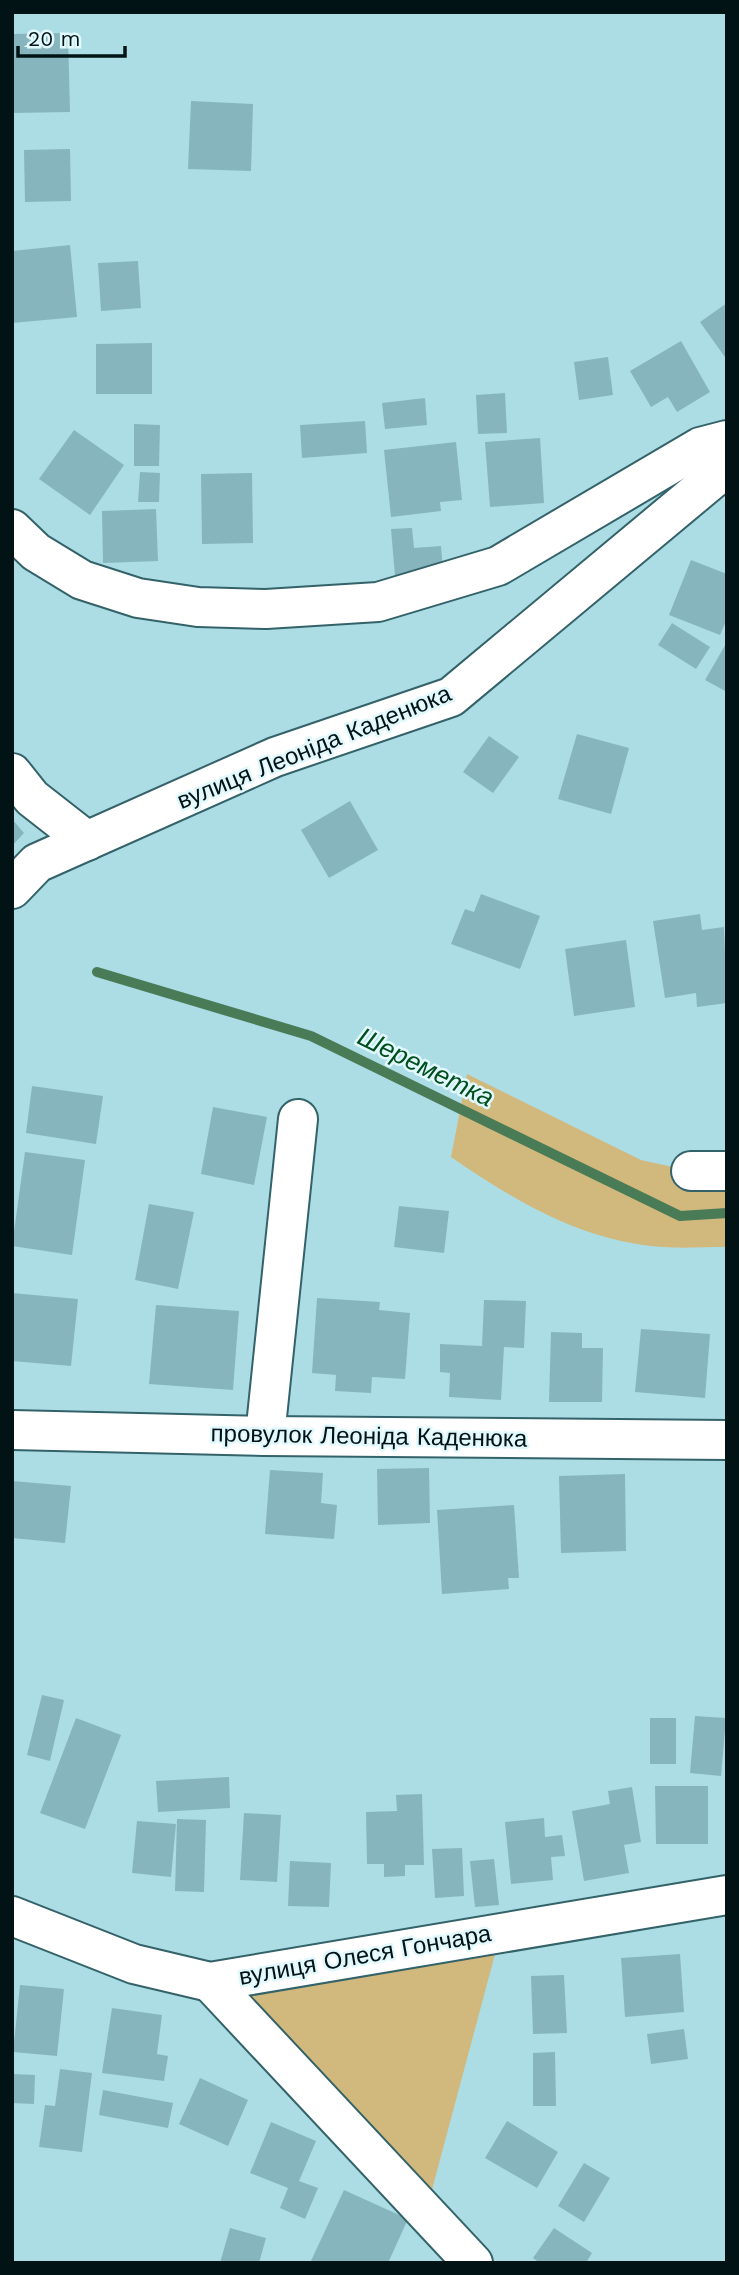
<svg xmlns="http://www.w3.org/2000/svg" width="739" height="2275" font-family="'Work Sans',sans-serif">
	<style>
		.green { fill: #d1b97d }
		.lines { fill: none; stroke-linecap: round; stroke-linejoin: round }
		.stream { stroke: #497b56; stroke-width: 10 }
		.building { fill: #86b5bd }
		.minor-casing { stroke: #346269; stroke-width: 42 }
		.minor { stroke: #fff; stroke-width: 38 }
		.labels { text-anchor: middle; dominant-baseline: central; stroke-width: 5; stroke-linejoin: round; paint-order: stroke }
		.street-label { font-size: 24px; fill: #021316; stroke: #e1f9fd }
		.water-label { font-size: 26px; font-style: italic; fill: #014f1c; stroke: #e1f9fd }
	</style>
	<rect width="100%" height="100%" fill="#acdde5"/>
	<g class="green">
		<path d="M 467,1074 L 641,1160 L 691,1171 L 727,1171 L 727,1247 C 702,1247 676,1249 651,1246 C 576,1238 512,1199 451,1157 Z"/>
		<polygon points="501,1932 426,2212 210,1982"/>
	</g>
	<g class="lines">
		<polyline class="stream" points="97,972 311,1036 680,1216 727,1213"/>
	</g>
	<g class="building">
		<polygon points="68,33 70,112 12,113 12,34"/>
		<polygon points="191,101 253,104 251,171 188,169"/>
		<polygon points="70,149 71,201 25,202 24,150"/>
		<polygon points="70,245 77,317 12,323 12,251"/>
		<polygon points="138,261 141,308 101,311 98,263"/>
		<polygon points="727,303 727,360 700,322"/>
		<polygon points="681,341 710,392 677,412 668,397 651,407 630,371"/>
		<polygon points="152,343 152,394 96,394 96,344"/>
		<polygon points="608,357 613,395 579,400 574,362"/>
		<polygon points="505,393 507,433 478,434 476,395"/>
		<polygon points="425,398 427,425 385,429 382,403"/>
		<polygon points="365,421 367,453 302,458 300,425"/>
		<polygon points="134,424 160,425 159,466 134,466"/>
		<polygon points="74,430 124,465 90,515 39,479"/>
		<polygon points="540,438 544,503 490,507 485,442"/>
		<polygon points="456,442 462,500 440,502 441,511 391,517 384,450"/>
		<polygon points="140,472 160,473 159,502 138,502"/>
		<polygon points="252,473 253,543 202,544 201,474"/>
		<polygon points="156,509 158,561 103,563 102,511"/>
		<polygon points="412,528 414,548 441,546 443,572 395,576 391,529"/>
		<polygon points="691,560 727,574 727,619 720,635 669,615"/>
		<polygon points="672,623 710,647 696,669 658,645"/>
		<polygon points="727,642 727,692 705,680"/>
		<polygon points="577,734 629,748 611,814 558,799"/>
		<polygon points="489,736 519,757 493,793 463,772"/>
		<polygon points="350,801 378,850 329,878 301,830"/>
		<polygon points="12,819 24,833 12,846"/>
		<polygon points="481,894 540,916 520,969 451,944 465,909 474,912"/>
		<polygon points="700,914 702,930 724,927 727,1003 697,1007 696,993 665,998 653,921"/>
		<polygon points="626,940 635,1007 574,1016 565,949"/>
		<polygon points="32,1086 103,1096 96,1144 26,1133"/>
		<polygon points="213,1107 267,1117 254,1185 201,1174"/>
		<polygon points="25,1152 85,1160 72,1255 12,1246"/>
		<polygon points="149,1204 194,1212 178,1289 135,1280"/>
		<polygon points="399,1206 449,1211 444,1253 394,1247"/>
		<polygon points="12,1293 78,1299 71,1366 12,1361"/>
		<polygon points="317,1298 380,1302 379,1310 410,1313 405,1379 372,1377 371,1393 335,1391 336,1375 312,1373"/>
		<polygon points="484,1300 526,1301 524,1348 504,1347 501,1400 449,1397 450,1373 440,1372 440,1344 482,1346"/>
		<polygon points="156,1305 239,1311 233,1390 149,1384"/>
		<polygon points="641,1329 710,1334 705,1398 635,1392"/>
		<polygon points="551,1332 582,1333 582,1348 603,1348 602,1402 549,1402"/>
		<polygon points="429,1468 430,1523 378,1525 377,1469"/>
		<polygon points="270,1470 323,1473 321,1503 337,1505 334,1539 265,1534"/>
		<polygon points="625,1474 626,1551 561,1553 559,1476"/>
		<polygon points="12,1481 71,1486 65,1543 12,1538"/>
		<polygon points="514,1505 519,1578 508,1578 509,1589 442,1594 437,1510"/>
		<polygon points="42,1695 64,1700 50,1761 27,1755"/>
		<polygon points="695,1716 726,1718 721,1776 690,1773"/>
		<polygon points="76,1718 121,1735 85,1829 40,1813"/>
		<rect x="650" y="1718" width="26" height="46"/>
		<polygon points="229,1777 230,1808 158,1812 156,1781"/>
		<polygon points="655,1786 708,1786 708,1844 656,1844"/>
		<polygon points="632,1787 641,1842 624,1845 629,1873 584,1881 572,1811 610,1804 608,1791"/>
		<polygon points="422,1794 424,1865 405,1865 405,1876 384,1877 384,1864 367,1864 366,1812 397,1811 396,1795"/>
		<polygon points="244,1813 281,1815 277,1882 240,1880"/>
		<polygon points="544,1818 545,1837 562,1835 565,1856 551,1857 553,1880 511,1884 505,1822"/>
		<polygon points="177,1819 206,1820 204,1892 175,1891"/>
		<polygon points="137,1821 176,1824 171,1877 132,1873"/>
		<polygon points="462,1848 464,1896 435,1898 432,1849"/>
		<polygon points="494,1859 499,1905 475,1907 470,1861"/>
		<polygon points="290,1861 331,1863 329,1907 288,1906"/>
		<polygon points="680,1954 684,2012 625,2017 621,1958"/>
		<polygon points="564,1975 567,2033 533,2034 531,1976"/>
		<polygon points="20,1985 64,1989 57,2056 13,2052"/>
		<polygon points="112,2008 162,2015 157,2054 168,2056 164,2081 102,2073"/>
		<polygon points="684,2029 688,2059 651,2064 647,2034"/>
		<polygon points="555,2052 556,2106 533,2106 533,2053"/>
		<polygon points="60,2069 92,2073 82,2152 39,2147 45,2105 55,2106"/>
		<polygon points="12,2074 35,2075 34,2104 12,2103"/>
		<polygon points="200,2078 248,2100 228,2146 179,2124"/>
		<polygon points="103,2090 173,2103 168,2128 99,2115"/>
		<polygon points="507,2121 558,2152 537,2188 485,2158"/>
		<polygon points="271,2122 316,2141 299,2181 318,2188 305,2219 280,2208 288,2188 250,2173"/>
		<polygon points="584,2163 610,2178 584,2222 558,2206"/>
		<polygon points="344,2190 408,2219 388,2263 310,2263"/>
		<polygon points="230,2228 266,2238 259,2263 220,2263"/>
		<polygon points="554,2228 592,2253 586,2263 540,2263 533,2258"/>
	</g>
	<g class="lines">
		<g class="minor-casing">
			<g id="minor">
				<polyline points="12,529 36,552 82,580 138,598 198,607 266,609 378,602 498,566 700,447 727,440"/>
				<polyline points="12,773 32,798 87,841"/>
				<polyline points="12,889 37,863 275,757 451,697 727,467"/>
				<polyline points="691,1171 727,1171"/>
				<polyline points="12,1430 265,1436 727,1440"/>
				<polyline points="265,1436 298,1119"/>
				<polyline points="12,1916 134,1964 210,1982 727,1895"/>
				<polyline points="210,1982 473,2263"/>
			</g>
		</g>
		<use href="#minor" class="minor"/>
	</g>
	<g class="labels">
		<g class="street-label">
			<text transform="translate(314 747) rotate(-22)">вулиця Леоніда Каденюка</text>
			<text transform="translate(369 1436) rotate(1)">провулок Леоніда Каденюка</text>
			<text transform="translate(365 1955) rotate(-10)">вулиця Олеся Гончара</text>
		</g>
		<g class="water-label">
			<text transform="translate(426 1067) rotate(26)">Шереметка</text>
		</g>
	</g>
	<rect width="739" height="2275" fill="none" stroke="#021316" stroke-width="28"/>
	<path d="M18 46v10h107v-10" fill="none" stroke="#021316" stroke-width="3.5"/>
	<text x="28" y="46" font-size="21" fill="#021316" stroke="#e1f9fd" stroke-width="5" paint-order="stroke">20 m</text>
</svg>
